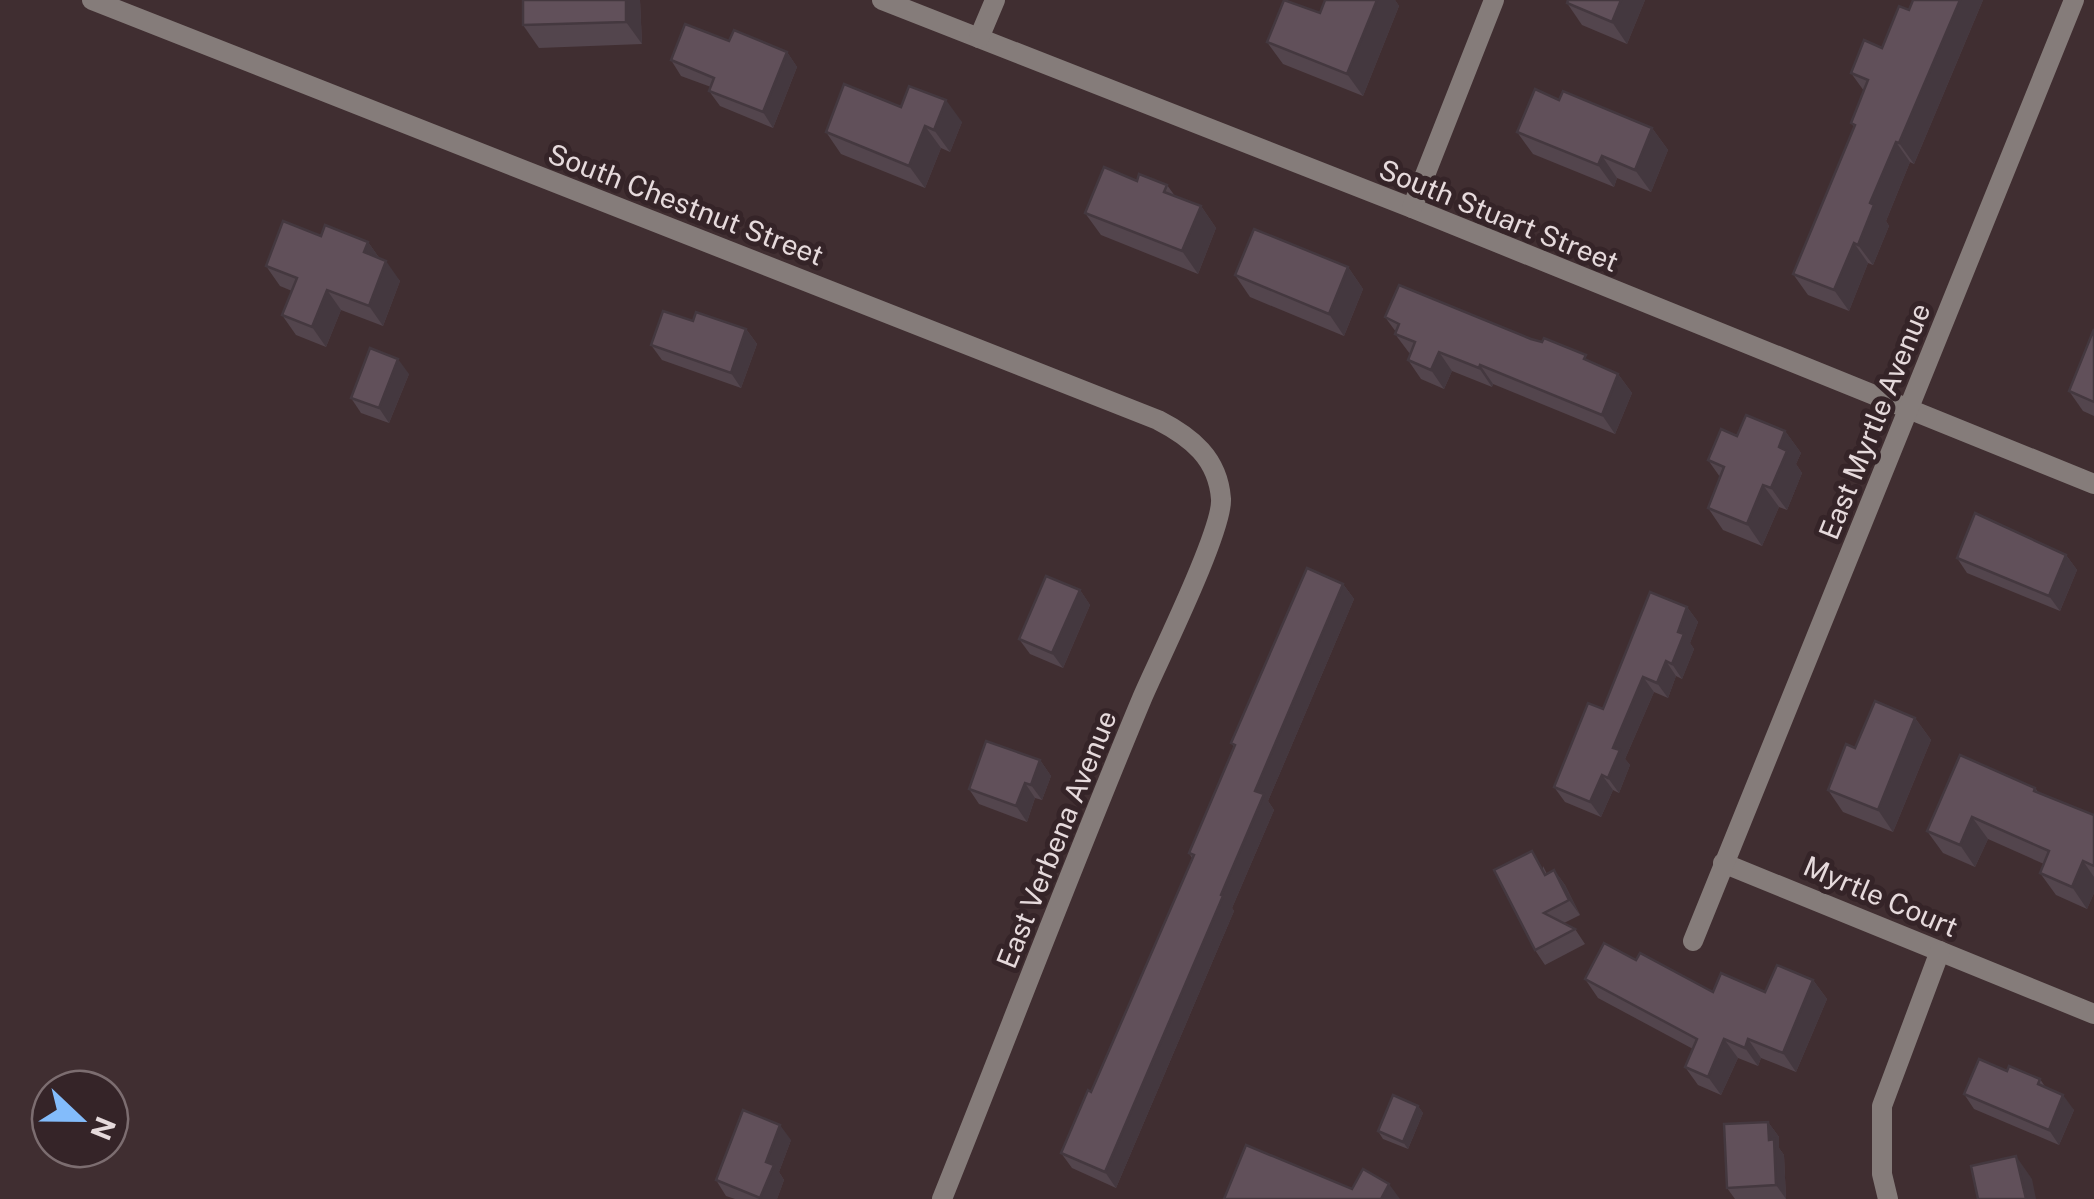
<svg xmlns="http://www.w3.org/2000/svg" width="2094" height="1199" font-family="'Public Sans',sans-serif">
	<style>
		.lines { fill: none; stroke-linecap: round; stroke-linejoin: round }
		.street { stroke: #857c7a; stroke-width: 20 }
		.wall { fill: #53454d }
		.shaded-wall { fill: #44383f }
		.building { fill: #61505a; stroke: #44383f; stroke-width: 2.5 }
		.labels { text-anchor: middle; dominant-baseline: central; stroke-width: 10; stroke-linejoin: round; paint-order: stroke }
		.street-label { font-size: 28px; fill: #e6dadc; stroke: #352428 }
	</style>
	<rect width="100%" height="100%" fill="#402e31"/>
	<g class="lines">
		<g class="street">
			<path d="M 92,0 L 1158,420 C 1191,437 1218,458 1221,499 C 1223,530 1159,659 1143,696 C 1073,863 1009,1032 942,1199"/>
			<polyline points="882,0 1412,208 2094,484"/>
			<polyline points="979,38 995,0"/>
			<polyline points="1412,208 1494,0"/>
			<polyline points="1723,863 2094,1014"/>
			<polyline points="1693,941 2074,0"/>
			<polyline points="1888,1199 1882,1174 1882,1106 1940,951"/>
		</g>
	</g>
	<g class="wall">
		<polygon points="640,0 642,44 539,48 523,25"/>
		<polygon points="1325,0 1395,0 1399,6 1363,96 1283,64 1267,42 1320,13"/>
		<polygon points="1568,0 1645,0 1627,44 1582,25 1567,3"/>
		<polygon points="1913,0 1983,0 1914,164 1910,162 1886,221 1889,226 1873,265 1868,263 1849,311 1808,295 1793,274 1854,127 1851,123 1864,91 1851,73 1882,48 1909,10"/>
		<polygon points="729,41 787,52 797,67 773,128 720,106 709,91 711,87 681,76 671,60"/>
		<polygon points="1559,100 1652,128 1668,150 1651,192 1617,178 1614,187 1533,154 1517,132"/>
		<polygon points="901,107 962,122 950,152 941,148 925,188 841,154 826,132"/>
		<polygon points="1137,181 1167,185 1175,196 1201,206 1216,228 1198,274 1101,235 1085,213"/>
		<polygon points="321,236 368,242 380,259 400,281 383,326 341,310 326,347 296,335 282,315 292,291 280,286 266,266"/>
		<polygon points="1348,267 1363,289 1344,336 1250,297 1235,275"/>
		<polygon points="1385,317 1531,339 1618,374 1632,393 1615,434 1493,384 1492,387 1452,371 1444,389 1421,379 1408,360 1410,354 1395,334 1396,332"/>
		<polygon points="693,321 746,329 757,344 741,388 662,360 651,345"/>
		<polygon points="2094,329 2094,416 2083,411 2069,391"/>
		<polygon points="409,374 389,423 361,413 351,398"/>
		<polygon points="1785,431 1801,453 1796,464 1802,473 1787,510 1779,507 1762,546 1723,530 1708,508 1720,477 1708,460 1737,436"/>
		<polygon points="2066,555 2077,570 2060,611 1967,573 1957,558"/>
		<polygon points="1343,584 1354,599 1268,801 1274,810 1232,908 1234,911 1116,1188 1072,1168 1061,1153 1091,1092 1192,858 1189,853 1234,747 1231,743"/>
		<polygon points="1080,590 1090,605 1063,668 1030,654 1019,639"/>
		<polygon points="1687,607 1698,622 1690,643 1694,649 1682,679 1676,676 1668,698 1654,692 1625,759 1630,765 1619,793 1613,790 1601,817 1565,802 1554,787 1603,709"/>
		<polygon points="1915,718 1931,740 1893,832 1843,812 1828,790 1855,748"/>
		<polygon points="1040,760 1051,776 1042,800 1035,798 1027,822 979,804 969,789"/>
		<polygon points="2035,788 2039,793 2094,815 2094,893 2087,909 2056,895 2040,873 2044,864 1988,839 1975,867 1943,853 1927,831"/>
		<polygon points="1543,866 1547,874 1554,870 1565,885 1580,915 1564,923 1575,929 1585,944 1545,965 1535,950"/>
		<polygon points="1636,960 1713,992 1765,992 1813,980 1827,999 1796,1072 1761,1058 1758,1066 1738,1058 1721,1095 1698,1085 1685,1067 1693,1049 1598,998 1585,979"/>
		<polygon points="2007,1071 2040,1079 2046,1088 2074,1110 2059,1145 1974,1109 1964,1094"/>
		<polygon points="1418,1106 1423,1113 1408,1149 1383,1139 1378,1131"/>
		<polygon points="1768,1122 1779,1137 1779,1148 1784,1155 1786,1199 1735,1199 1727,1188"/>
		<polygon points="791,1140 779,1172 784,1180 777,1199 735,1199 726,1196 716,1180"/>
	</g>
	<g class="shaded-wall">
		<polygon points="626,0 640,0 642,44 626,22"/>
		<polygon points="1377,0 1395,0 1399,6 1363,96 1347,74"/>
		<polygon points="1621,0 1645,0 1627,44 1612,22"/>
		<polygon points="1960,0 1983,0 1914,164 1899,143"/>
		<polygon points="787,52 797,67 773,128 763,112"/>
		<polygon points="946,100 962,122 950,152 934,130"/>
		<polygon points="925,126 941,148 925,188 909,166"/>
		<polygon points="1652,128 1668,150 1651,192 1635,170"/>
		<polygon points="1896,142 1910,162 1886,221 1889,226 1873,265 1858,245 1870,203"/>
		<polygon points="1602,156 1617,178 1614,187 1598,165"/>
		<polygon points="1201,206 1216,228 1198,274 1182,251"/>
		<polygon points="368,242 382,262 364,252"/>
		<polygon points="1854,243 1868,263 1849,311 1834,290"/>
		<polygon points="386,261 400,281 383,326 369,306"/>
		<polygon points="1348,267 1363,289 1344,336 1329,314"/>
		<polygon points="327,290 341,310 326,347 312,327"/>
		<polygon points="746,329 757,344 741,388 731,373"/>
		<polygon points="1439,352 1452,371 1444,389 1431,370"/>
		<polygon points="398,359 409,374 389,423 379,408"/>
		<polygon points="1480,365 1493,384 1492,387 1479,368"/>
		<polygon points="1618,374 1632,393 1615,434 1602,415"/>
		<polygon points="1785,431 1801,453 1796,464 1802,473 1787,510 1771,488 1779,447"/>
		<polygon points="1763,485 1779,507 1762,546 1747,524"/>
		<polygon points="2066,555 2077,570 2060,611 2049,596"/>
		<polygon points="1343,584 1354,599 1268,801 1274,810 1232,908 1234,911 1116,1188 1105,1172 1221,895 1255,791"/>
		<polygon points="1080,590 1090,605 1063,668 1052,653"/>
		<polygon points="1687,607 1698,622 1690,643 1694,649 1682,679 1672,664 1678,632"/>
		<polygon points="1666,661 1676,676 1668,698 1657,683"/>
		<polygon points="1643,677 1654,692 1625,759 1630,765 1619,793 1608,778 1613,748"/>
		<polygon points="1915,718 1931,740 1893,832 1878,810"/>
		<polygon points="1040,760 1051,776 1042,800 1031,785"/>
		<polygon points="1602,775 1613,790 1601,817 1590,802"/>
		<polygon points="1025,783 1035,798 1027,822 1016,806"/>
		<polygon points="1972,817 1988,839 1975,867 1960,845"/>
		<polygon points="2083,861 2094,877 2094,893 2087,909 2072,887"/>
		<polygon points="1554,870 1565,885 1580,915 1569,900"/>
		<polygon points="1813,980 1827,999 1796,1072 1783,1053"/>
		<polygon points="1724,1039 1738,1058 1721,1095 1708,1077"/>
		<polygon points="1748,1039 1761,1058 1758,1066 1745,1048"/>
		<polygon points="2063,1095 2074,1110 2059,1145 2049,1130"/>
		<polygon points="1418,1106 1423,1113 1408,1149 1403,1142"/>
		<polygon points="1768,1122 1779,1137 1779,1148 1784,1155 1786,1199 1776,1185"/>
		<polygon points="780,1125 791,1140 779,1172 784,1180 777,1199 761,1199 766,1162"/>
		<polygon points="2016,1156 2032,1179 2036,1199 2026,1199"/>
		<polygon points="1389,1184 1400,1199 1381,1199"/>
	</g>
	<g class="building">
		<polygon points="523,0 626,0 626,22 523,25"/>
		<polygon points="1284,0 1320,13 1325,0 1377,0 1347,74 1267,42"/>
		<polygon points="1568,0 1621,0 1612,22 1567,3"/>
		<polygon points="1913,0 1960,0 1899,143 1896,142 1870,203 1874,205 1858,245 1854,243 1834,290 1793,274 1855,125 1851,123 1868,80 1851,73 1864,40 1882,48 1899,6 1909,10"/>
		<polygon points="685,24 729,41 734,30 787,52 763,112 709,91 714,78 671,60"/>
		<polygon points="844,84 901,107 909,86 946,100 934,130 925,126 909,166 826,132"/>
		<polygon points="1535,89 1559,100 1563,91 1652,128 1635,170 1602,156 1598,165 1517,132"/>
		<polygon points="1104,167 1137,181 1139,174 1167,185 1164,192 1201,206 1182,251 1085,213"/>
		<polygon points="283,221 321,236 325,225 368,242 364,252 386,261 369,306 327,290 312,327 282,315 297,278 266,266"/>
		<polygon points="1254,229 1348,267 1329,314 1235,275"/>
		<polygon points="1399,285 1531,339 1542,342 1544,338 1586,355 1584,359 1618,374 1602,415 1480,365 1479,368 1439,352 1431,370 1408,360 1415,342 1395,334 1399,324 1385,317"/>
		<polygon points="663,311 693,321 696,312 746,329 731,373 651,345"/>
		<polygon points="2094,329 2094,402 2069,391"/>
		<polygon points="370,348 398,359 379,408 351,398"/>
		<polygon points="1746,415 1785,431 1779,447 1787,451 1771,488 1763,485 1747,524 1708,508 1724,467 1708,460 1721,429 1737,436"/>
		<polygon points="1975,513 2066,555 2049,596 1957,558"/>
		<polygon points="1307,568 1343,584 1255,791 1264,794 1221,895 1223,896 1105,1172 1061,1153 1088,1090 1091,1092 1194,855 1189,853 1235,745 1231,743"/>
		<polygon points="1046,576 1080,590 1052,653 1019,639"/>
		<polygon points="1650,592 1687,607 1678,632 1684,634 1672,664 1666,661 1657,683 1643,677 1613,748 1620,750 1608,778 1602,775 1590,802 1554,787 1588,703 1603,709"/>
		<polygon points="1875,701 1915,718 1878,810 1828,790 1846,744 1855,748"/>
		<polygon points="986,741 1040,760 1031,785 1025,783 1016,806 969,789"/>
		<polygon points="1960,755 2035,788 2034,791 2094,815 2094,866 2083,861 2072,887 2040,873 2049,851 1972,817 1960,845 1927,831"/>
		<polygon points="1532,851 1545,875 1554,870 1569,900 1544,913 1575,929 1535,950 1494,870"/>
		<polygon points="1604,943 1636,960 1640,953 1713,992 1721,973 1765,992 1777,965 1813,980 1783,1053 1748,1039 1745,1048 1724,1039 1708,1077 1685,1067 1697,1039 1585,979"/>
		<polygon points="1979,1059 2007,1071 2009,1066 2040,1079 2038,1084 2063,1095 2049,1130 1964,1094"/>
		<polygon points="1393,1095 1418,1106 1403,1142 1378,1131"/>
		<polygon points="743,1110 780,1125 766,1162 774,1165 760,1198 716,1180"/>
		<polygon points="1768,1122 1769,1140 1774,1139 1776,1185 1727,1188 1724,1124"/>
		<polygon points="1246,1145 1352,1189 1363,1169 1389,1184 1381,1199 1224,1199"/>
		<polygon points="2016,1156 2026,1199 1978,1199 1971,1166"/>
	</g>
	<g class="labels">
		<g class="street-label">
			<text transform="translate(686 204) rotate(21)">South Chestnut Street</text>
			<text transform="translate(1499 215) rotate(22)">South Stuart Street</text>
			<text transform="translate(1874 421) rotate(-68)">East Myrtle Avenue</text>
			<text transform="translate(1056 839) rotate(-68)">East Verbena Avenue</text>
			<text transform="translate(1881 896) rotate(23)">Myrtle Court</text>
		</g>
	</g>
	<g transform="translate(80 1119) rotate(112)"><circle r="48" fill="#352428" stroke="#7c6d70" stroke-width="2.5"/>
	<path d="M0-8L18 38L0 25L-18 38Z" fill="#83bcfb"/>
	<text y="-15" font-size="28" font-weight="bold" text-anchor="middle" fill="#e6dadc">N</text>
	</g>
</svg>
